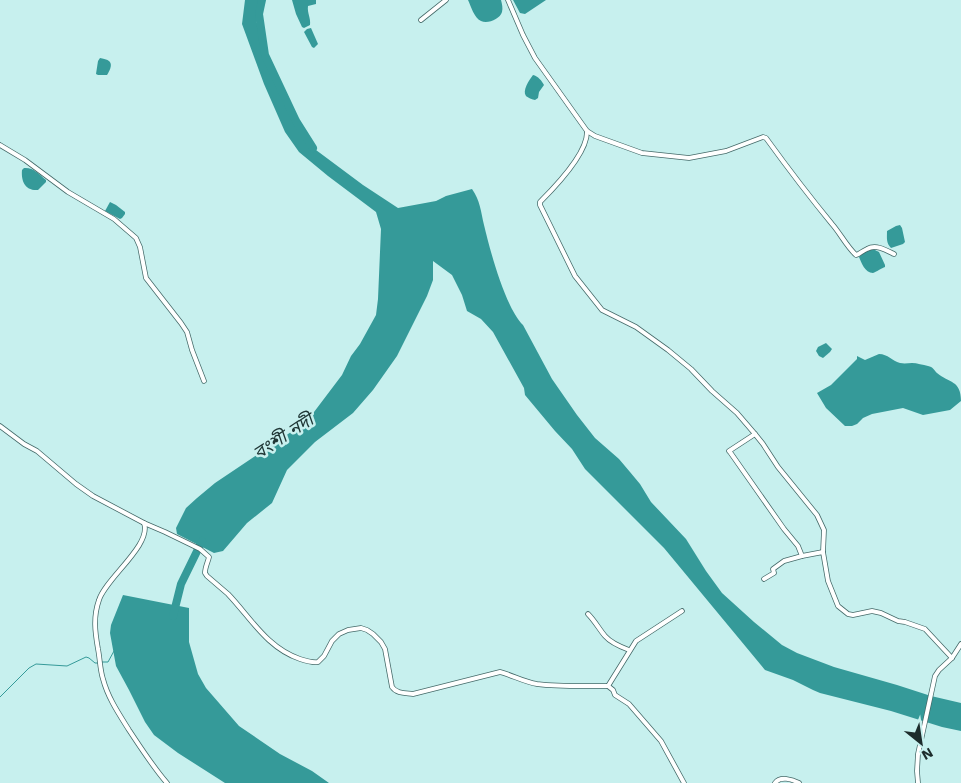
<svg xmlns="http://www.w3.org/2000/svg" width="961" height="783" font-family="'Work Sans','Noto Sans Bengali',sans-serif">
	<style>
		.water { fill: #359a99 }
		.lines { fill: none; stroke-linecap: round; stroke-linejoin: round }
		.stream { stroke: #359a99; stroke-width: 1 }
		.river { stroke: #359a99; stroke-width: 8 }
		.minor-casing { stroke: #456a69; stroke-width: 5.5 }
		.minor { stroke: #fff; stroke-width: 4 }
		.labels { text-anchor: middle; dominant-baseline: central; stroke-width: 5; stroke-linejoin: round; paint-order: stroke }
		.water-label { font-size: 18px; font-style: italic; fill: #203736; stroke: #c7f0ee }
	</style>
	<rect width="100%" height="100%" fill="#c7f0ee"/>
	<g class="water">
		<path d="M 245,0 L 261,0 L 256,19 L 265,59 L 299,129 L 316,150 L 363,185 L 398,208 L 436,201 L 446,196 L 472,189 C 480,200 481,212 484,225 C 490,250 505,307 523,325 L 552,379 L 577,415 L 595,438 L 619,459 L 630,472 L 640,484 L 651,502 L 686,539 L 706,571 L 722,593 L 754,622 L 782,645 L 797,653 L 834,667 L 897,685 L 931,696 L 961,703 L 961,731 L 942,727 L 891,711 L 820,693 L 813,690 L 793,680 L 765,670 L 664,548 L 585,469 L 572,449 L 555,431 L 525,395 L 524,388 L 493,332 L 481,319 L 467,311 L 462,295 L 452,275 L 433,261 L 433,280 L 427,296 L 397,356 L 373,390 L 353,413 L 315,442 L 287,470 L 272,503 L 247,523 L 223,551 L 214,553 L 177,534 L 176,528 L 186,508 L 197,498 L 215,483 L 291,432 L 303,420 L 314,412 L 342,375 L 351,356 L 360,344 L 376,315 L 378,299 L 381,229 L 376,212 L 328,176 L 299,152 L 285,132 L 264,84 L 242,24 Z"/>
		<path d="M 292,0 L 316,0 L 316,4 L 308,6 C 307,13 311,18 310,25 L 304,28 L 302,27 L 296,14 Z"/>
		<path d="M 468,0 L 501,0 C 502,4 503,8 502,12 C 500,19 488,24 481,21 C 474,18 471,6 468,0 Z"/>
		<polygon points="513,0 546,0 525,14 520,13"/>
		<polygon points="311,28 318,44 314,48 312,47 304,32 307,29"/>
		<path d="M 100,58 C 113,60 113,65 107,75 L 98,75 L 96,74 L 98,61 Z"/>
		<path d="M 533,75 C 538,76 542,81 544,85 L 539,92 L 538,98 L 535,100 C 533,100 527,97 526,96 C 522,91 529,80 533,75 Z"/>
		<path d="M 24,168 C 33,167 39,174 46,180 L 46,182 L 38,190 C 25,191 21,181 22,170 Z"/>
		<polygon points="110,202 116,205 125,212 125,214 122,218 120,219 105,211"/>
		<path d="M 900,225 L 902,228 L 905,242 L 903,244 L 891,248 C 886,243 887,238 887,231 L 896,226 Z"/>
		<path d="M 873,249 L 879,252 L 885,265 L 885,267 C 882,268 876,272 873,273 C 865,273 861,262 859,257 L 862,253 Z"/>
		<polygon points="826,343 832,349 830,352 823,358 819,356 816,351 818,347"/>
		<path d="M 879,354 C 888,354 892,361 900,363 C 905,364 908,363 912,363 C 917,363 923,365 928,366 C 933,367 934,370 937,373 C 949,383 961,380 961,401 L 950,410 L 923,415 L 903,408 L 872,414 L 863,418 L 857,424 L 852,426 L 845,426 L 826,408 L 817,393 L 831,385 L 857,359 L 857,356 L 865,360 Z"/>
		<polygon points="123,595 189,608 189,642 198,674 206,688 239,726 280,754 312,771 329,783 225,783 178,753 154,735 145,722 129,690 116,666 110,633 111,625"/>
	</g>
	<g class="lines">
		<g class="stream">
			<polyline points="101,662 108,662 114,651"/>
			<polyline points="0,697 29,668 36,664 67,666 86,657 89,658 95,663 98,663"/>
		</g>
		<g class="river">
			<polyline points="262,0 259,14 265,55 296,121 313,148"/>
			<polyline points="173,616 181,584 202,541"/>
		</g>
		<g class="minor-casing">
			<g id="minor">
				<path d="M 508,0 L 523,35 L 535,58 L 587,131 C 588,153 555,187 540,202 L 540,205 L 575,276 L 602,310 L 636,327 L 668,350 L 691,369 L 712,391 L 737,413 L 755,434 L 729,451 L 730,452 L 784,529 L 798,546 L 802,556 L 784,561 L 773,569 L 774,573 L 764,579"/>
				<polyline points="421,20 446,0"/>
				<path d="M 587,131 L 595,136 L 642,153 L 689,158 L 726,151 L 763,137 L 766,138 C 787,167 809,196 832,224 C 840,233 847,247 856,255 C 860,254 862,251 867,249 C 876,244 886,250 894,254"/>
				<polyline points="0,145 25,160 68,192 114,219 136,238 140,247 146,278 181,323 187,332 192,350 204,381"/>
				<path d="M 0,426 L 24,444 L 37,451 L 76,484 L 93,496 L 144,523 L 165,532 L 200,549 L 209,557 C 208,562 205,567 205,573 L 207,576 C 214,582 221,588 228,594 C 250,617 267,648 300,659 C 306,661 312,663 318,662 L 324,656 L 332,641 L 339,634 L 348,630 L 361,628 L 367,630 L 373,634 L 381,642 L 385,649 L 392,687 C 397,694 405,693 413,694 L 500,672 C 512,675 524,682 537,684 C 560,687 584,686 608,686 L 613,690 L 615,695 L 629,704 L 661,741 L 684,783"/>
				<polyline points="755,434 763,444 778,467 817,515 824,530 823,552"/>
				<path d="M 144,523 C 152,545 106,578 99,600 C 93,617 95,632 98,649 C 100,659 100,670 103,679 C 108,698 119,714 129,730 C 141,748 153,767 167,783"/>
				<polyline points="802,556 823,552 828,581 838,606 848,614 853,615 872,611 881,613 898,621 905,622 925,629 952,658"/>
				<path d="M 588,614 C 595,621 599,629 605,636 C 611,643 621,647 629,650"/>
				<polyline points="608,686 636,641 682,611"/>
				<path d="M 775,783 C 780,776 792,779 799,783"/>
				<polyline points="918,783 917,771 918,754 935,676 939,670 952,658 961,644"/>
			</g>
		</g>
		<use href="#minor" class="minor"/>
	</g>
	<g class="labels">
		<g class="water-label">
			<text transform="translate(283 436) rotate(-33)">বংশী নদী</text>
		</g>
	</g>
	<g transform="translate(921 743) rotate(150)" stroke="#c7f0ee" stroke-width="4" paint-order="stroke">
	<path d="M0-4L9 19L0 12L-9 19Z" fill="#1d2c2c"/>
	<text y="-8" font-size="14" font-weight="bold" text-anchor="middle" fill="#1d2c2c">N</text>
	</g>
</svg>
